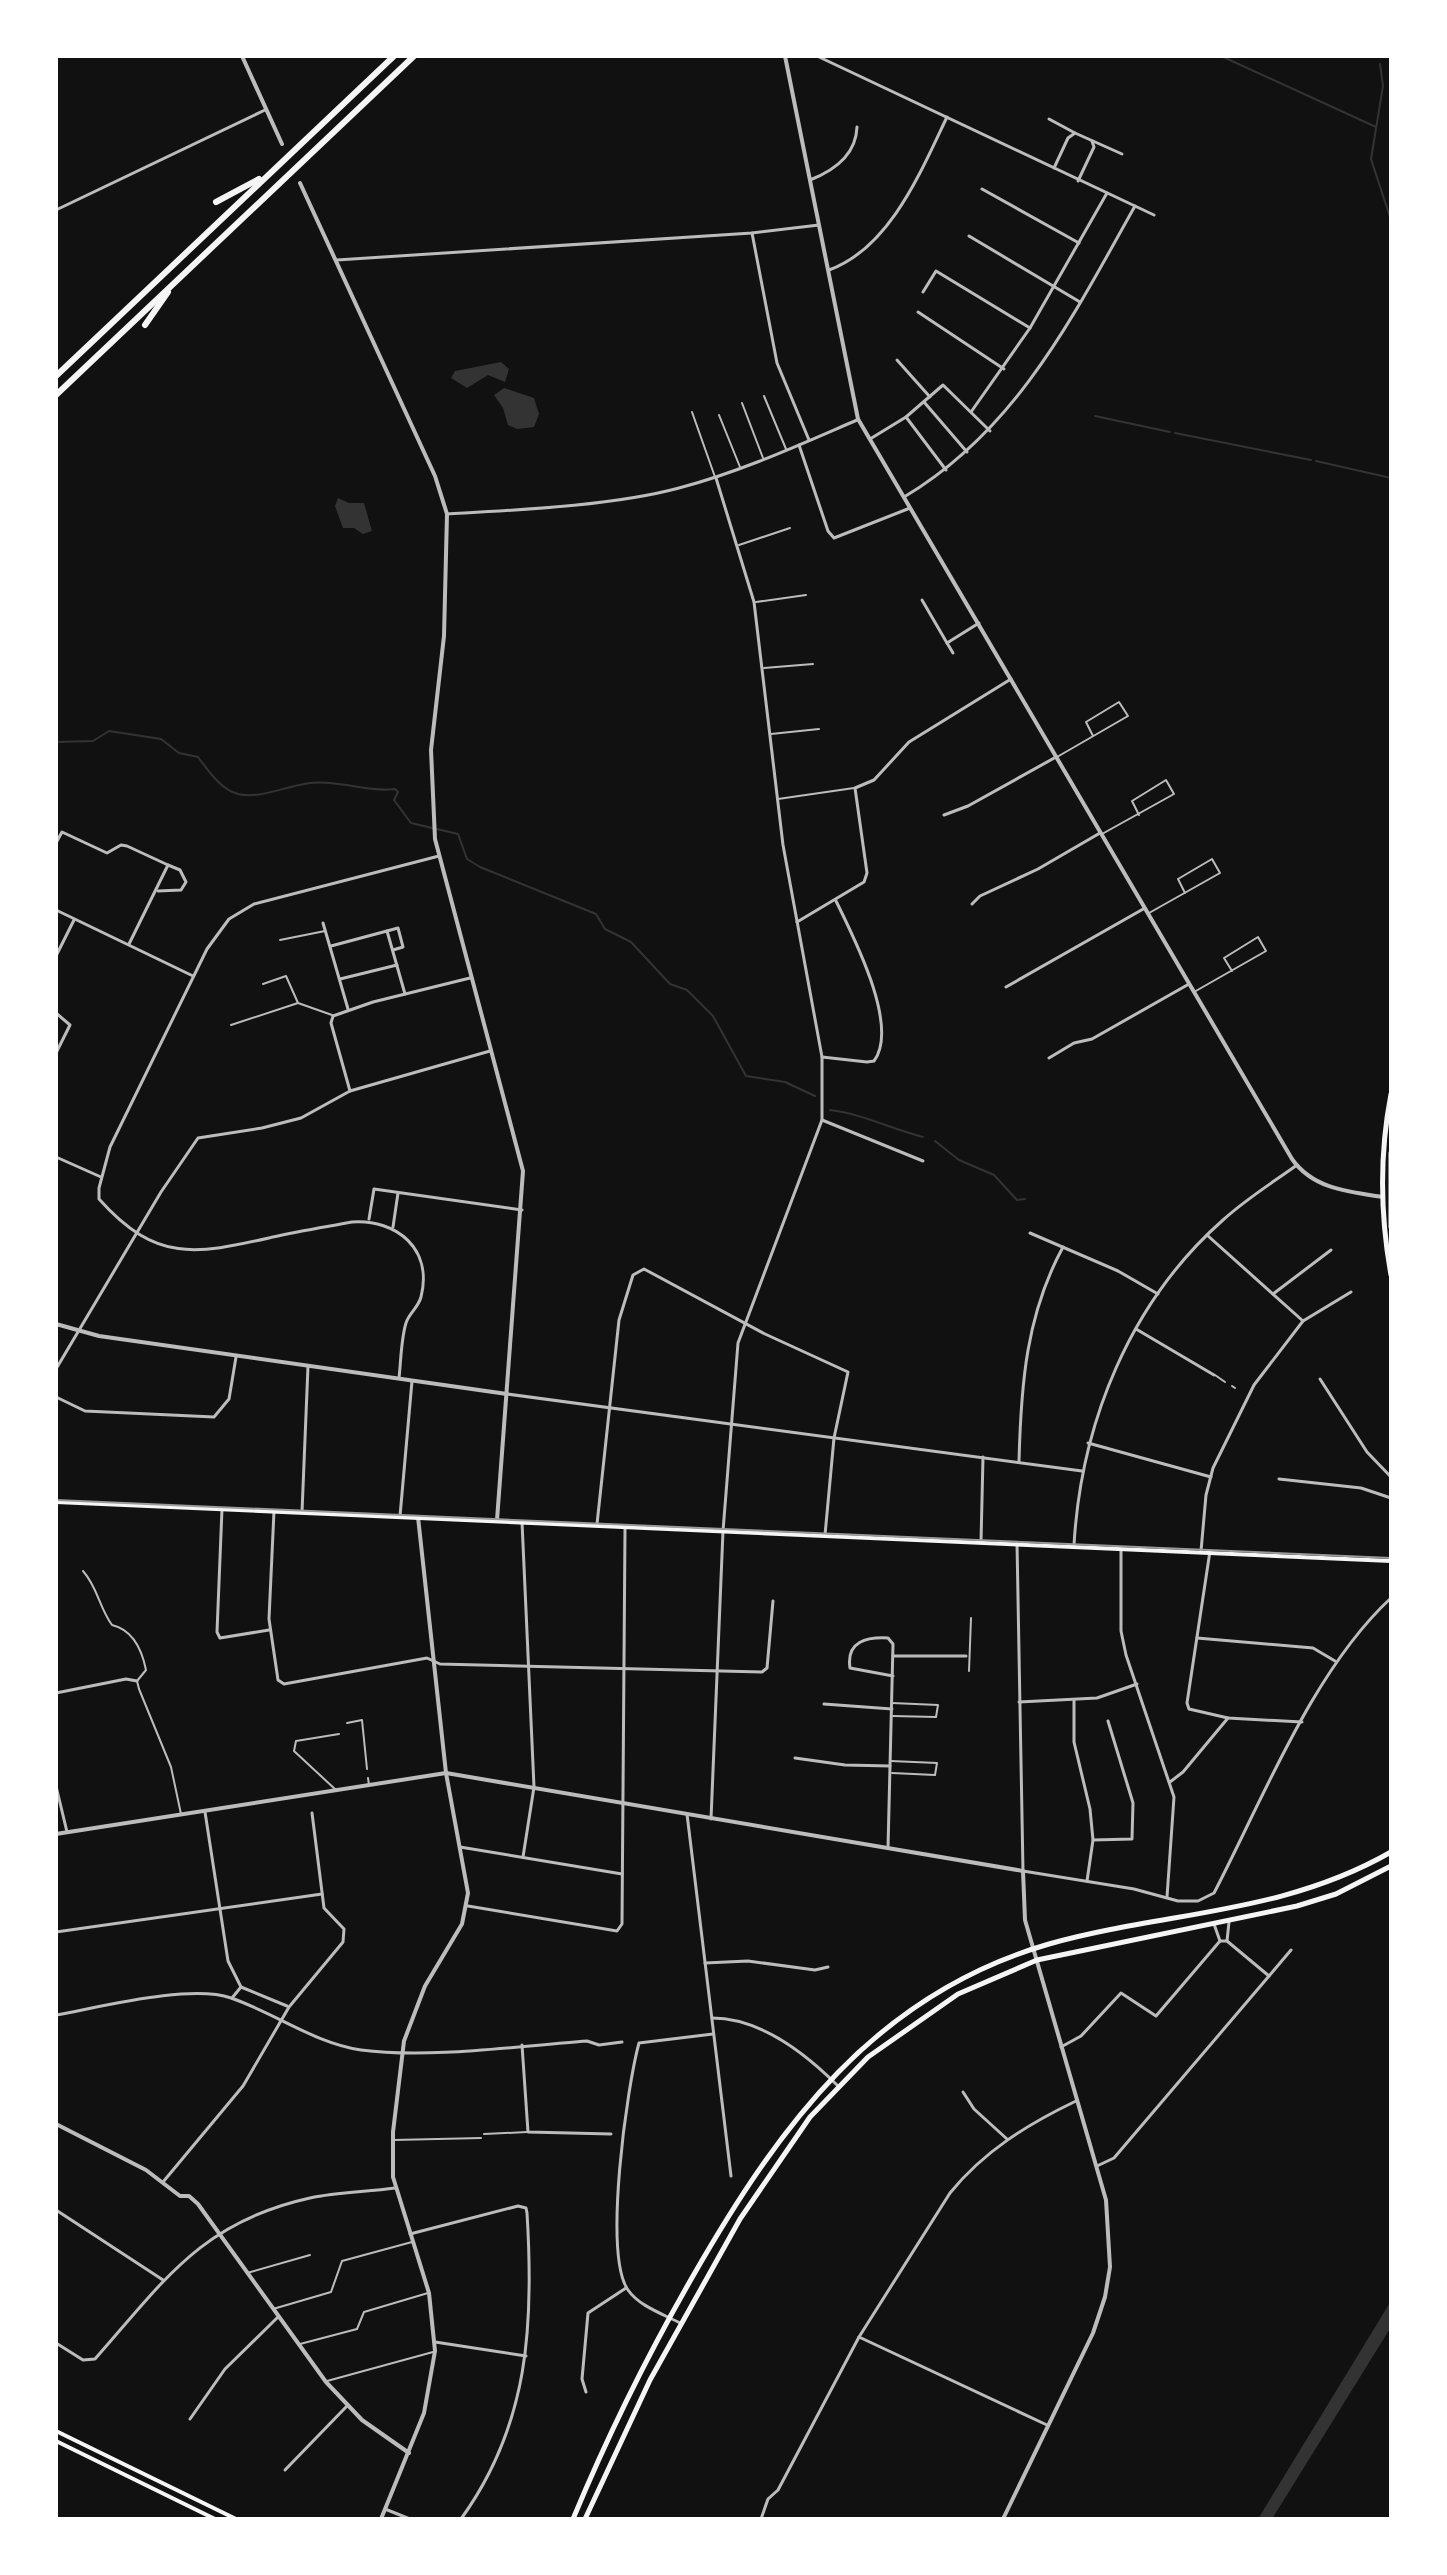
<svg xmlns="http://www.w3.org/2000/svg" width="1447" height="2575" font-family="Arial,sans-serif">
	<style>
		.water { fill: #333 }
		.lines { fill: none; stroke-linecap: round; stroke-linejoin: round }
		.stream { stroke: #333; stroke-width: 2 }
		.service { stroke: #bcbcbc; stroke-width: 2 }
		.minor { stroke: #bcbcbc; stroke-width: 3 }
		.tertiary { stroke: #bcbcbc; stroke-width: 4 }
		.secondary { stroke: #f5f5f5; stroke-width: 4 }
		.primary { stroke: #f5f5f5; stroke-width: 5 }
		.motorway { stroke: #f5f5f5; stroke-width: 6 }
		.tram { stroke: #9a9a9a; stroke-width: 2 }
	</style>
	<rect width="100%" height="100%" fill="#111"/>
	<g class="water">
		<polygon points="501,362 509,369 505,382 488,375 467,388 451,378 455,371"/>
		<polygon points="504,388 534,398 539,414 534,427 517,429 508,425 503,408 494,395"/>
		<polygon points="338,498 349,503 364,503 372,531 363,534 354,528 343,528 335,506"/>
		<polygon points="1391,2301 1391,2327 1272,2519 1258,2519"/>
	</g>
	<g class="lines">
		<g class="stream">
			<polyline points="1221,56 1376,127"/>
			<polyline points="1380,64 1383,86 1371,159 1391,220"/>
			<polyline points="1095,416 1170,432"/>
			<polyline points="1175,433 1311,460"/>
			<polyline points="1316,461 1391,478"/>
			<path d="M 56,742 L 93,741 L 109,731 L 161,739 L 179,753 L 198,757 C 208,770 220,789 238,794 C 258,799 285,787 304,784 C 336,778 367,793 395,789 L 398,792 L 394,800 L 411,823 L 458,834 L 467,859 L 480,867 L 596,914 L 605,929 L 631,942 L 670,984 L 687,990 L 713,1016 L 746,1076 L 785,1082 L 815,1096"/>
			<path d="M 830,1110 C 863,1114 891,1129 923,1137"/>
			<polyline points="935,1141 959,1160 994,1175 1017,1200 1025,1199"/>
		</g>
		<g class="service">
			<polyline points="764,396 786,449"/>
			<polyline points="742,403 763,458"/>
			<polyline points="692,412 715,477"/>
			<polyline points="719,415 740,467"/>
			<polyline points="739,545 790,528"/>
			<polyline points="756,602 806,595"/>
			<polyline points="764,668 813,664"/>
			<polyline points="771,734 819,729"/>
			<polyline points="1057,757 1128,716 1119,702 1086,722 1093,736"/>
			<polyline points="778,799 854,788"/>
			<polyline points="1102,834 1174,794 1166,780 1132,801 1139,815"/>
			<polyline points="1149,913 1220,873 1212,859 1178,879 1185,893"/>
			<polyline points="280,940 325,931"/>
			<polyline points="1194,992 1266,951 1258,937 1224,958 1232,971"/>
			<polyline points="298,1003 332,1015"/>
			<polyline points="231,1025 298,1003 286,976 263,984"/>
			<polyline points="1215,1375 1225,1382"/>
			<polyline points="1232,1386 1235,1388"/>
			<path d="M 83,1571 C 98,1588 99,1607 112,1625 C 133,1630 142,1650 146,1670 L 137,1681 L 139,1689 L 171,1767 L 181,1814"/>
			<polyline points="969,1671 971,1618"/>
			<polyline points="892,1703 938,1705 936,1717 893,1716"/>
			<polyline points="347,1723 362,1720 367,1769"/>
			<polyline points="891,1761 937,1763 935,1775 892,1773"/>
			<polyline points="368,1778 369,1785"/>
			<polyline points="336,1790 294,1751 296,1741 339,1734"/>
			<polyline points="484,2134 527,2132"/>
			<polyline points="394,2140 481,2138"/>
			<polyline points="247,2273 310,2255"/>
			<polyline points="273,2309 331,2292 342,2261 412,2242"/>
			<polyline points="300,2344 357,2329 364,2312 428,2293"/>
			<polyline points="327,2381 433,2352"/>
		</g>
		<g class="minor">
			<polyline points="817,56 1154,215"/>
			<polyline points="1049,119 1075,133"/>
			<polyline points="1054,168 1068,138 1075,133 1122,154"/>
			<path d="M 810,180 C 833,171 856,155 857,127"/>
			<polyline points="1078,181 1094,147 1092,141"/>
			<polyline points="982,189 1079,243"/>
			<polyline points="56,210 265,110"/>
			<polyline points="752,233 777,363 809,440"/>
			<polyline points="969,236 1080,302"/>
			<polyline points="337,260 752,233 819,225"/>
			<path d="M 829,270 C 890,248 921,171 947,117"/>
			<polyline points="923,292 936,271 1030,328"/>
			<polyline points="918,312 1004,369"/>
			<polyline points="897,360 930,397"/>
			<polyline points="924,402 967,452"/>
			<polyline points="971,412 1030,328 1107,193"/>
			<polyline points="906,417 946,470"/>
			<polyline points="870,439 906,417 943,385 990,431"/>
			<polyline points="799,445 828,531 834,538 910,508"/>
			<path d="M 904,497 C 1017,430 1073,316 1135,206"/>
			<path d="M 447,514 C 517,510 612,506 679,488 C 740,472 799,445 857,420"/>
			<polyline points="922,600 947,643 979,623"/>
			<polyline points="947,643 953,653"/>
			<polyline points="944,815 968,806 1056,757"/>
			<polyline points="56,843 62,832 107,853 121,845 127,846 168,865 129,944"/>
			<polyline points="158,891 181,890 186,882 180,870 168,865"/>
			<polyline points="972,904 980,896 1038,869 1100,833"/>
			<polyline points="56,910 193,976"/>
			<polyline points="797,922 864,882 867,873 855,788 874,780 909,742 1011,679"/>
			<polyline points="323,923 348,1009"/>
			<polyline points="331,946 387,931"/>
			<polyline points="393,950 403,947 398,928 387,931 405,994"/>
			<polyline points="56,956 74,920"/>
			<polyline points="340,979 397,965"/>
			<polyline points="1006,987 1145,908"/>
			<polyline points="56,1013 70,1025 56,1053"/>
			<path d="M 822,1057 L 867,1062 L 874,1061 C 900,1026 853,936 836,901"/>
			<polyline points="1049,1058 1074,1043 1092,1039 1189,984"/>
			<polyline points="350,1091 331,1023 333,1016 373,1002 470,978"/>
			<polyline points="822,1120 923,1161"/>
			<polyline points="56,1157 101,1177"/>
			<polyline points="369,1219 374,1189 522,1210"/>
			<polyline points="393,1227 398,1193"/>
			<polyline points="1030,1233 1118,1271 1158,1294"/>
			<polyline points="1207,1235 1303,1321"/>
			<polyline points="1273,1294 1331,1250"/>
			<polyline points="1136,1329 1214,1375"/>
			<polyline points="56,1369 161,1192 198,1138 262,1128 301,1118 350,1091 490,1051"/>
			<path d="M 399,1378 C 401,1361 401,1339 406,1323 C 409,1313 418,1308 421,1297 C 433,1249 397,1219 352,1222 C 325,1227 299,1231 273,1237 C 197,1254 157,1264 99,1199 L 99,1188 L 110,1147 L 207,949 L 229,919 L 254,904 L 439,856"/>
			<polyline points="1320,1379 1367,1452 1391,1477"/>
			<polyline points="507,1394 1082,1471"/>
			<polyline points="56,1397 85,1411 214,1417 229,1399 236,1357"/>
			<polyline points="1088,1443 1211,1477"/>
			<path d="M 1019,1461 C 1021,1385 1026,1315 1063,1247"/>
			<polyline points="1279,1479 1361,1488 1391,1498"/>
			<polyline points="222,1509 217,1632 220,1638 269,1630"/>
			<polyline points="274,1511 269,1619 278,1680 284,1684 427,1658 440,1664 762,1672 767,1668 773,1601"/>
			<polyline points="302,1512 308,1366"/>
			<polyline points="400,1516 412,1381"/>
			<polyline points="522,1522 534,1787 523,1857"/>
			<polyline points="597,1524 619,1320 633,1275 644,1269 765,1334 848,1372 834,1438 825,1535"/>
			<polyline points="981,1542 983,1457"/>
			<path d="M 1017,1543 L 1023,1871 L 1134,1889 L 1178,1901 L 1198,1901 L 1214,1893 C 1263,1799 1313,1670 1391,1598"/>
			<path d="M 1074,1545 C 1081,1423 1130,1302 1223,1220 C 1246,1199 1272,1183 1297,1165"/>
			<polyline points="1121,1550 1121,1631 1126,1655 1174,1797 1167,1897"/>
			<polyline points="1201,1551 1206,1495 1213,1468 1254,1385 1303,1321 1351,1292"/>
			<polyline points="1210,1551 1187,1703 1189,1709 1228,1718 1302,1722"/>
			<polyline points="1197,1638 1313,1648 1335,1661"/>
			<polyline points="893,1656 966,1656"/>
			<polyline points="56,1693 126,1679 137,1681"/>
			<polyline points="1074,1701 1074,1742 1090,1809 1093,1840 1087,1881"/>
			<polyline points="1019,1702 1097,1698 1137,1684"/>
			<polyline points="824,1704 892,1709"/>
			<polyline points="795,1758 845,1765 890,1766"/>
			<polyline points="1170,1782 1183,1772 1228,1718"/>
			<polyline points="56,1786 67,1832"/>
			<polyline points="205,1812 228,1961 241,1987"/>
			<polyline points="687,1814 731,2176"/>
			<polyline points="711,1819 723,1531 738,1343 822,1120 822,1057 783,845 754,602 716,478"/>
			<polyline points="1093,1840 1132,1839 1133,1803 1108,1721"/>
			<polyline points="460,1847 622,1874"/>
			<path d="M 888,1848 L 893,1644 L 888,1638 C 867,1637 846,1641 850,1668 L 893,1676"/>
			<polyline points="468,1906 617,1931 622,1924 625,1529"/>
			<polyline points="1214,1924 1220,1941"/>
			<polyline points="56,1932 322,1894"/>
			<polyline points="1227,1941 1229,1922"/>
			<polyline points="705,1963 748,1961 815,1970 828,1967"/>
			<polyline points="1269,1976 1291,1950"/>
			<polyline points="232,1998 241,1987 287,2006"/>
			<path d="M 56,2015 C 101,2007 190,1984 231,1998 C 275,2013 314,2043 361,2050 C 428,2059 518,2046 587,2041 L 599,2045 L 622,2042"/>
			<path d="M 712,2018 C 760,2018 806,2054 838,2086"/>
			<polyline points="522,2045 528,2132 611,2134"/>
			<polyline points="1061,2047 1081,2036 1121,1993 1156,2016 1220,1941"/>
			<polyline points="963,2092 974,2109 1007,2139"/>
			<polyline points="1097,2166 1114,2158 1269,1976 1227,1941 1220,1941"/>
			<polyline points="163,2182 243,2086 289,2007 343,1942 344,1929 324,1908 312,1813"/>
			<polyline points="56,2210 163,2280"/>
			<path d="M 410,2234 L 518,2206 L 526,2208 L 527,2213 C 534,2325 529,2425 461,2519"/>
			<path d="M 680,2323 C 663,2314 639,2306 628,2290 C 603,2254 627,2087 639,2043 L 713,2034"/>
			<polyline points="859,2337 1047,2425"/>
			<polyline points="435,2342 526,2356"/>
			<path d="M 56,2343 L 83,2360 L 95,2359 C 164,2281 201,2222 310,2198 C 338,2192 367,2192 395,2188"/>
			<polyline points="586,2392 582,2379 588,2313 626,2288"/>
			<polyline points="190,2419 225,2369 278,2317"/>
			<polyline points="285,2470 347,2406"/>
			<polyline points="385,2509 410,2519"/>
			<path d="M 761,2519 L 768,2499 L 778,2490 L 859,2337 L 950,2193 C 984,2151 1028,2124 1076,2101"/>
		</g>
		<g class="tertiary">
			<polyline points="242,56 282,144"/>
			<path d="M 785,56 L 858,419 L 1292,1159 C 1313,1189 1349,1192 1383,1197"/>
			<polyline points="300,183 435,476 447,514 444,636 431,750 435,839 523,1171 497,1520"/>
			<polyline points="56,1324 99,1336 507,1394"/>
			<polyline points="56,1834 446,1773 1023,1871 1025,1920 1106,2200 1110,2267 1105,2297 1093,2333 1003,2519"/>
			<polyline points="56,2124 146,2170 180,2196 189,2196 198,2204 326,2382 362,2420 409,2453"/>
			<polyline points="381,2519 424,2413 435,2351 429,2293 393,2177 393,2132 404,2041 425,1986 462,1924 468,1893 446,1773 418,1517"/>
		</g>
		<g class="secondary">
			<polyline points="56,1502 1391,1561"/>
			<polyline points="56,2431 236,2519"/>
			<polyline points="56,2441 215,2519"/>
		</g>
		<g class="primary">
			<path d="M 1391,1094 C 1379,1156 1380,1214 1391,1275"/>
			<polyline points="1391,1153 1391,1227"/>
			<path d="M 573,2519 C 608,2435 648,2354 693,2276 C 779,2126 875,1994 1049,1944 C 1167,1911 1281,1915 1391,1852"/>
			<polyline points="585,2519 650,2380 740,2219 810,2117 868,2057 958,1994 1037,1960 1297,1906 1336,1894 1391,1866"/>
		</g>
		<g class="motorway">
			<polyline points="216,202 259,179"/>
			<polyline points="145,325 168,292"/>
			<polyline points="56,376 394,56"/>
			<polyline points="56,395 414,56"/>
		</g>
		<polyline class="tram" points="56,1500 1391,1558"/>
	</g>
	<rect width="1447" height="2575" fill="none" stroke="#ffffff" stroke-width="116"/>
</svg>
